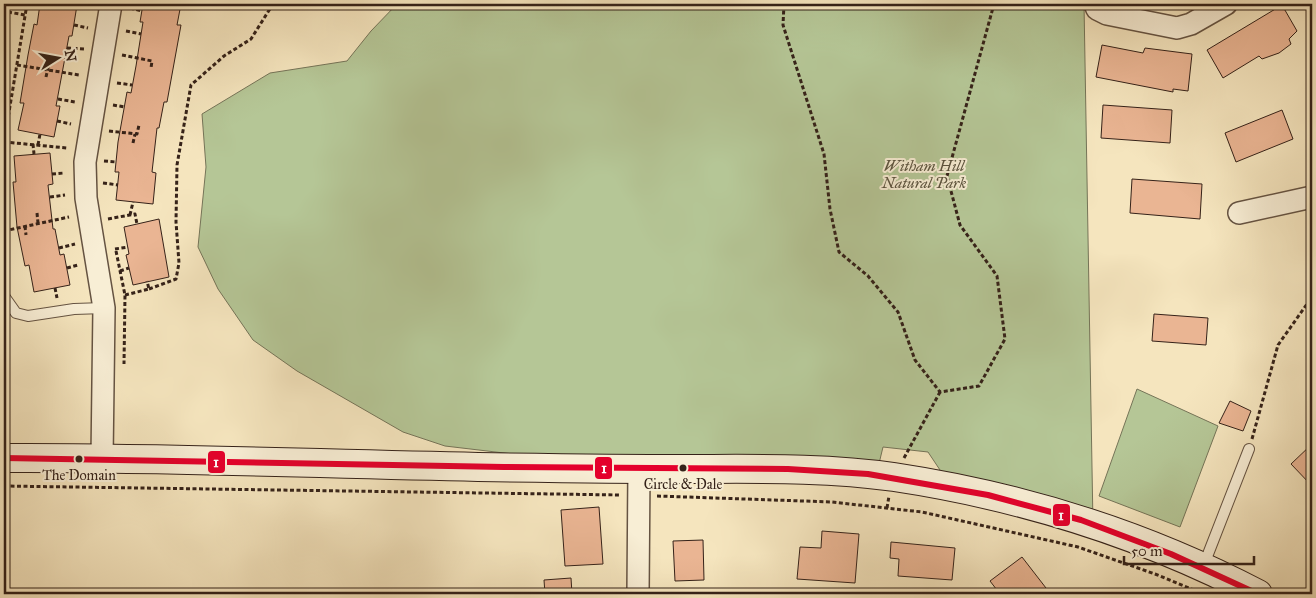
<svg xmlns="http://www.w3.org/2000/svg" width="1316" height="598" font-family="'IM FELL Great Primer',serif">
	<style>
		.green { fill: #b5c696; stroke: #757458 }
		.building { fill: #eab593; stroke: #352219 }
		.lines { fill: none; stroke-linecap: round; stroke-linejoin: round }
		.service-casing { stroke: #655342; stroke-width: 12 }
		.minor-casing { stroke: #655342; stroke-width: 24 }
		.secondary-casing { stroke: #352219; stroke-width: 30 }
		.path { stroke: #352219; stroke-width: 3; stroke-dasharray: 4 2.5; stroke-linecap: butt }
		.service { stroke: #f8eed5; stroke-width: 10 }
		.minor { stroke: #f8eed5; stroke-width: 21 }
		.secondary { stroke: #f8eed5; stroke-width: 28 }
		.bus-1-casing { stroke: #f8eed5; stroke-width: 10 }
		.bus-1 { stroke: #e4002b; stroke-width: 6 }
		.bus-dot { fill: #352219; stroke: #f8eed5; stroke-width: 2 }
		.labels { text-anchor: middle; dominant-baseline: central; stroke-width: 4; stroke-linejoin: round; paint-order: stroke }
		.bus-label { font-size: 14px; fill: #352219; stroke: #f8eed5 }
		.park-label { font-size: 15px; font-style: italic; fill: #5b533e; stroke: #f8eed5 }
		.line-badge { stroke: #f8eed5; stroke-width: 2 }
		.badge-label { font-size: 14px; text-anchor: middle; font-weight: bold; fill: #fff }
	</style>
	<rect width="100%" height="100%" fill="#f5e5be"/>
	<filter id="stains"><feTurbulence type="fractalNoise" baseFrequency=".004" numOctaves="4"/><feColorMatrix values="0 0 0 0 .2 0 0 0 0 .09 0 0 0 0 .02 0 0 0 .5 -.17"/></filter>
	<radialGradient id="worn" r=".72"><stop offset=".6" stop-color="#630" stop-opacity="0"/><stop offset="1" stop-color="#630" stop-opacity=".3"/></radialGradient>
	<g class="green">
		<polygon points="397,4 1084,4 1093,525 952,488 928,452 883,447 876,476 639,469 445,446 403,432 297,371 253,340 218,289 198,247 206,167 202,114 270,73 347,61 371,31"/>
		<polygon points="1137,389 1218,426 1180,527 1099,496"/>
	</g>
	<g class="building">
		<polygon points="40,4 77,5 72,36 69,36 56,106 60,106 54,137 18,130 24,103 20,103 28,55 34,24 37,25"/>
		<polygon points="143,4 181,4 177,25 181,25 167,102 164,102 159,128 157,128 152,172 156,173 153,204 116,200 119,172 115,172 118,142 127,92 131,93 136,66 143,22 140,22"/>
		<polygon points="1282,5 1297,31 1289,39 1291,44 1279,53 1262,59 1259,56 1223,78 1207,50"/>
		<polygon points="1102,45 1143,53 1145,48 1192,54 1188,91 1173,89 1173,92 1096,77"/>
		<polygon points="1103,105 1172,110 1170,143 1101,138"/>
		<polygon points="1282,110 1293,139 1236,162 1225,133"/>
		<polygon points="50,153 53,184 48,185 53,229 55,229 60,255 64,254 70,285 34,292 29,265 25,266 17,227 13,182 16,182 14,156"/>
		<polygon points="1132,179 1202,184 1200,219 1130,213"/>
		<polygon points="159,219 169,277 133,285 126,255 129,254 124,227"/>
		<polygon points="1154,314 1208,318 1206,345 1152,341"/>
		<polygon points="1230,401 1251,411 1243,431 1219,423"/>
		<polygon points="1312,444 1312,486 1291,464"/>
		<polygon points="599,507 603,564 565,566 561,510"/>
		<polygon points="822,531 859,534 855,583 797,579 800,547 821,548"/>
		<polygon points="703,540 704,580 675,581 673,541"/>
		<polygon points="891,542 955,548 952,580 898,576 899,559 890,558"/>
		<polygon points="1022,557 1046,588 1038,594 1000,594 990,581"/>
		<polygon points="571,578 572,594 545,594 544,580"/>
	</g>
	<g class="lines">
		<g class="service-casing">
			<g id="service">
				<polyline points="4,296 16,313 28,316 74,309 104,308"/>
				<polyline points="1203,567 1249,449"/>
			</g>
		</g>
		<g class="minor-casing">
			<g id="minor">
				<polyline points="1095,4 1097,9 1107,14 1177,28 1191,24 1226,4"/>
				<polyline points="1239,213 1312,197"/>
				<polyline points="102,458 104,308 86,198 85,162 111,4"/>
				<polyline points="638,594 639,469"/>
			</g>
		</g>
		<g class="secondary-casing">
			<path id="secondary" d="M 4,458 C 162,457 320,464 478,467 C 546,468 614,469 683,469 C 753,469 824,467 894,477 C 1020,496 1145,535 1258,594"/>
		</g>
		<g class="path">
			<polyline points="784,4 783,25 824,154 830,209 839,252 868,276 898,312 915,360 940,392 979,386 1005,339 997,276 960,225 947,176 994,4"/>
			<polyline points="130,8 142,11"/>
			<polyline points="8,12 25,15"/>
			<polyline points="74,25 88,28"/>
			<polyline points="126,31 141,34"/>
			<polyline points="67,48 84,49"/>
			<polyline points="122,55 152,61 151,68"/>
			<polyline points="17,65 79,75"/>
			<polyline points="46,77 50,59"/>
			<polyline points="117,83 132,85"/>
			<polyline points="58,99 75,102"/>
			<polyline points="113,105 125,107"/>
			<polyline points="57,121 71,124"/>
			<polyline points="109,131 137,134 139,125"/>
			<polyline points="4,142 27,4"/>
			<polyline points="4,142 67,148"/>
			<polyline points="133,143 135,134"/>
			<polyline points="33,144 34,154"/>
			<polyline points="38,145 40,134"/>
			<polyline points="104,161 116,162"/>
			<polyline points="52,174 64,173"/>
			<polyline points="103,183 118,185"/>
			<polyline points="50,197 65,195"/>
			<polyline points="37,213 38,223"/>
			<polyline points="130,215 133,202"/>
			<polyline points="108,219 135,214 137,224"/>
			<polyline points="25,226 26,235"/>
			<polyline points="4,231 69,217"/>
			<polyline points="59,248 75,244"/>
			<polyline points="115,249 128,247"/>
			<polyline points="116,251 125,295 124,364"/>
			<polyline points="67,268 78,265"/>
			<polyline points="120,271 129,268"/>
			<polyline points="55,288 57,298"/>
			<polyline points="149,289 176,279 179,263 176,222 177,165 191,85 224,56 251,39 273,4"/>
			<polyline points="125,295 149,289 147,281"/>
			<polyline points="1252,439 1278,345 1312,297"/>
			<polyline points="904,458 940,392"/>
			<polyline points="4,486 621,495"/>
			<polyline points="657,496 832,502 922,512 1078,547 1155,574 1203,594"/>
			<polyline points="887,508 889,496"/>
		</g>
		<use href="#service" class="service"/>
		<use href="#minor" class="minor"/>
		<use href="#secondary" class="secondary"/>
		<g class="bus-1-casing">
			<polyline id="bus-1" points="4,458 504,467 788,469 868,474 988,495 1081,520 1171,554 1258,594"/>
		</g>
		<use href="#bus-1" class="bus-1"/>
	</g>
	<g class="bus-dot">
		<circle cx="79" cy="459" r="4.5"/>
		<circle cx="683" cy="468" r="4.5"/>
	</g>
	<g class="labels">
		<g class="bus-label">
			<text x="79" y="475">The Domain</text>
			<text x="683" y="484">Circle &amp; Dale</text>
		</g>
		<g class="park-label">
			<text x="924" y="166">Witham Hill<tspan x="924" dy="17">Natural Park</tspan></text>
		</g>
	</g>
	<g class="line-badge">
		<rect x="207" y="450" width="19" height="24" rx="5" fill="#e4002b"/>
		<rect x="594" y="456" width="19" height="24" rx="5" fill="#e4002b"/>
		<rect x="1052" y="503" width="19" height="24" rx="5" fill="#e4002b"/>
	</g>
	<g class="badge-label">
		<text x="216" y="467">1</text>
		<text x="604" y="473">1</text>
		<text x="1061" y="520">1</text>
	</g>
	<rect width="1316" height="598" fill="none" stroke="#f5e5be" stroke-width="20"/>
	<rect x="5" y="5" width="1306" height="588" fill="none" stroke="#352219" stroke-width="2.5"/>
	<rect x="10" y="10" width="1296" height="578" fill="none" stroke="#352219"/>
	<g transform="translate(58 58) rotate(79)" stroke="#f8eed5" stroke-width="4" paint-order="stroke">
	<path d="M0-4L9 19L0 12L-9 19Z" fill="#352219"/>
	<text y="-8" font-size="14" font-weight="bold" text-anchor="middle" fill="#352219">N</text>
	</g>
	<path d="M1124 556v8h130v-8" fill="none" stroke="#352219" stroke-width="2.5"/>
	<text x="1131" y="556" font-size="15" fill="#352219" stroke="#f8eed5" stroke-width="4" paint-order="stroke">50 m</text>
	<rect width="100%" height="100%" filter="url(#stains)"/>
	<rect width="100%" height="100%" fill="url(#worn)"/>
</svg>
